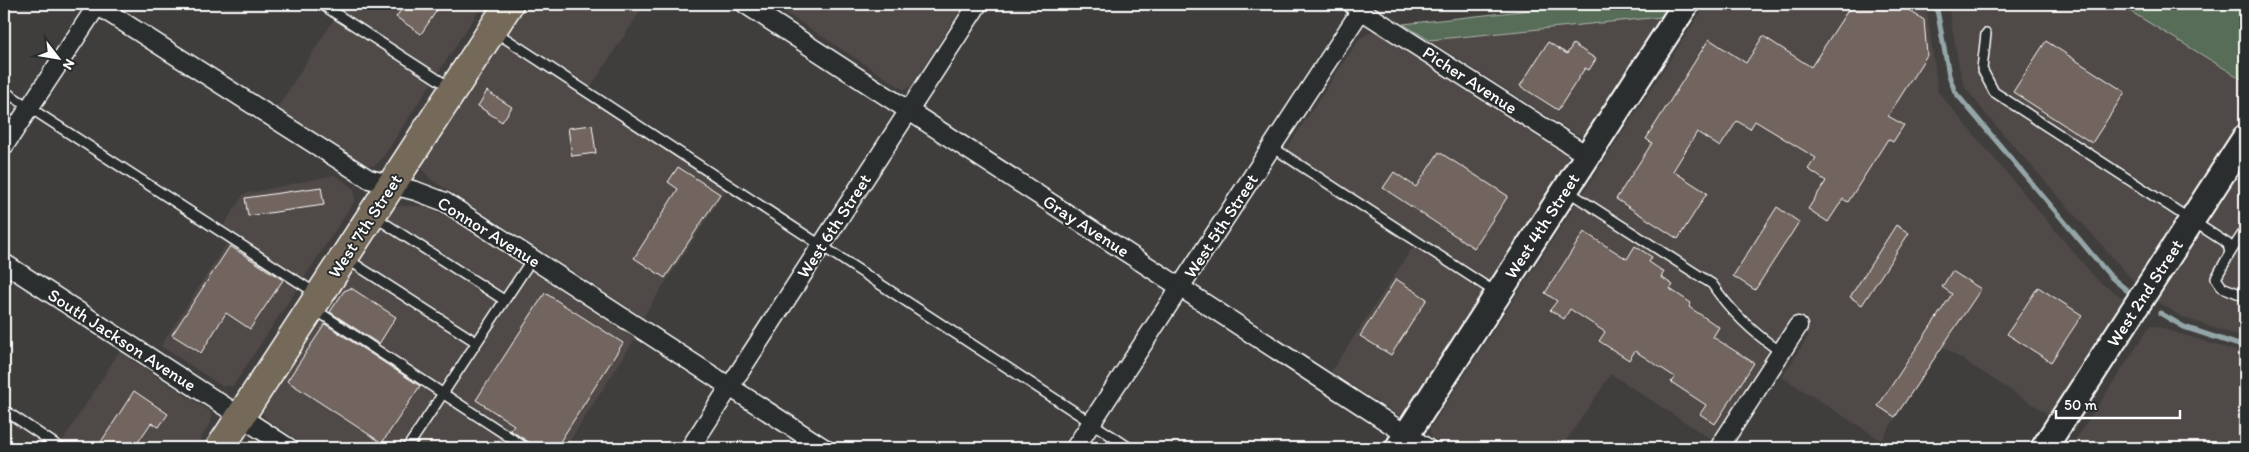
<svg xmlns="http://www.w3.org/2000/svg" width="2249" height="452" font-family="Itim,sans-serif">
	<style>
		.built { fill: #4f4a47 }
		.green { fill: #586d59; stroke: #acb6ac }
		.lines { fill: none; stroke-linecap: round; stroke-linejoin: round }
		.stream { stroke: #94a6a8; stroke-width: 5 }
		.building { fill: #72655f; stroke: #fff }
		.lane-casing { stroke: #fff; stroke-width: 12 }
		.street-casing { stroke: #fff; stroke-width: 21 }
		.secondary-casing { stroke: #fff; stroke-width: 29 }
		.primary-casing { stroke: #fff; stroke-width: 31 }
		.lane { stroke: #2a2d2e; stroke-width: 9 }
		.street { stroke: #2a2d2e; stroke-width: 18 }
		.secondary { stroke: #2a2d2e; stroke-width: 25 }
		.primary { stroke: #746a5a; stroke-width: 28 }
		.labels { text-anchor: middle; dominant-baseline: central; stroke-width: 4; stroke-linejoin: round; paint-order: stroke }
		.street-label { font-size: 18px; fill: #fff; stroke: #2a2d2e }
	</style>
	<rect width="100%" height="100%" fill="#403e3d"/>
	<filter id="ink" filterUnits="userSpaceOnUse"><feTurbulence type="fractalNoise" baseFrequency=".02" numOctaves="2"/><feDisplacementMap in="SourceGraphic" scale="10" xChannelSelector="R" yChannelSelector="G"/><feConvolveMatrix kernelMatrix="1 2 1 2 8 2 1 2 1" color-interpolation-filters="sRGB"/></filter>
	<g filter="url(#ink)">
		<g class="built">
			<polygon points="344,4 483,4 381,160 374,166 365,165 277,108"/>
			<polygon points="526,4 645,4 590,88 732,180 643,317 429,178 421,167 422,161"/>
			<polygon points="772,4 964,4 913,83 910,87 903,89"/>
			<polygon points="1723,4 1926,4 1938,92 2098,281 2127,301 2051,416 1943,347 1881,440 1782,377 1809,335 1792,323 1714,441 1611,374 1561,448 1450,448 1432,437 1430,433 1430,428 1705,6"/>
			<polygon points="1948,4 2118,4 2245,81 2245,122 2138,286 1989,118 1965,87 1960,71"/>
			<polygon points="1661,17 1589,130 1581,135 1576,134 1429,40"/>
			<polygon points="1375,30 1563,151 1567,158 1565,168 1407,411 1398,415 1331,372 1413,247 1279,160 1359,39"/>
			<polygon points="2245,161 2245,338 2182,317 2155,300"/>
			<polygon points="335,175 354,189 355,200 233,386 222,386 161,346 227,243 217,236 244,194"/>
			<polygon points="398,206 425,206 449,217 635,339 565,448 310,448 267,420 262,411 263,405 391,212"/>
			<polygon points="2151,325 2245,354 2245,448 2070,448"/>
			<polygon points="119,352 211,412 211,422 194,448 58,448"/>
		</g>
		<g class="green">
			<polygon points="1586,4 1670,4 1661,17 1429,40 1403,24"/>
			<polygon points="2118,4 2245,4 2245,81"/>
		</g>
		<g class="lines">
			<g class="stream">
				<polyline points="1936,4 1949,75 1955,92 2111,277 2129,292"/>
				<polyline points="2160,313 2184,327 2245,347"/>
			</g>
		</g>
		<g class="building">
			<polygon points="405,4 441,4 421,34 396,17"/>
			<polygon points="1852,4 1899,4 1924,20 1927,55 1888,116 1904,125 1893,142 1888,139 1848,202 1843,199 1828,222 1808,209 1826,181 1808,169 1816,158 1755,121 1750,129 1737,121 1720,147 1697,132 1673,171 1707,193 1678,239 1616,199 1652,143 1646,139 1709,39 1746,63 1763,36 1811,67"/>
			<polygon points="2046,41 2125,92 2092,143 2013,92"/>
			<polygon points="1548,42 1567,54 1573,44 1596,59 1589,70 1585,68 1558,110 1520,86"/>
			<polygon points="487,91 512,107 502,122 478,106"/>
			<polygon points="592,125 596,153 572,156 568,128"/>
			<polygon points="1439,152 1508,196 1474,248 1383,188 1394,172 1416,187"/>
			<polygon points="678,167 720,194 665,278 634,258 678,189 668,182"/>
			<polygon points="321,187 324,205 248,216 245,198"/>
			<polygon points="1777,207 1799,222 1755,290 1733,276"/>
			<polygon points="1896,225 1909,233 1862,305 1850,297"/>
			<polygon points="1584,232 1627,259 1635,246 1652,257 1649,262 1664,272 1661,277 1673,285 1670,289 1691,303 1689,307 1719,327 1713,337 1754,363 1715,424 1700,414 1706,405 1671,382 1675,377 1635,351 1629,360 1599,341 1605,332 1570,309 1564,319 1550,310 1557,301 1545,293"/>
			<polygon points="230,246 283,280 250,329 226,313 201,353 172,335"/>
			<polygon points="1952,271 1981,289 1895,417 1878,406 1952,294 1942,287"/>
			<polygon points="1396,279 1427,299 1391,355 1360,336"/>
			<polygon points="2038,287 2082,315 2051,362 2007,334"/>
			<polygon points="351,288 396,317 379,344 330,312 344,291"/>
			<polygon points="545,293 623,343 556,448 538,448 510,430 514,425 476,400"/>
			<polygon points="325,324 420,386 382,443 287,381"/>
			<polygon points="134,391 168,414 159,427 151,423 134,448 129,448 121,443 118,448 97,448"/>
		</g>
		<g class="lines">
			<g class="lane-casing">
				<g id="lane">
					<polyline points="321,4 451,88"/>
					<polyline points="494,31 1130,448"/>
					<polyline points="1986,34 1982,69 1994,92 2228,244 2230,253 2216,278 2222,287 2245,296"/>
					<polyline points="4,91 317,294"/>
					<polyline points="1272,147 1498,294"/>
					<path d="M 1566,190 L 1712,284 C 1731,312 1753,333 1781,352"/>
					<polyline points="375,217 504,300"/>
					<polyline points="2230,253 2245,230"/>
					<polyline points="347,259 476,342"/>
					<polyline points="314,309 526,448"/>
					<polyline points="4,410 61,448"/>
					<polyline points="407,448 532,259"/>
				</g>
			</g>
			<g class="street-casing">
				<g id="street">
					<polyline points="95,4 369,179 416,191 445,202 824,448"/>
					<polyline points="745,4 1427,448"/>
					<polyline points="1353,5 1588,156"/>
					<polyline points="4,146 98,4"/>
					<polyline points="4,263 289,448"/>
					<polyline points="690,448 978,4"/>
					<polyline points="1075,448 1365,4"/>
					<polyline points="1719,448 1798,326"/>
				</g>
			</g>
			<g class="secondary-casing">
				<g id="secondary">
					<polyline points="1398,448 1686,4"/>
					<polyline points="2044,448 2245,138"/>
				</g>
			</g>
			<g class="primary-casing">
				<polyline id="primary" points="220,448 509,4"/>
			</g>
			<use href="#lane" class="lane"/>
			<use href="#street" class="street"/>
			<use href="#secondary" class="secondary"/>
			<use href="#primary" class="primary"/>
		</g>
	</g>
	<g class="labels">
		<g class="street-label">
			<text transform="translate(1470 80) rotate(33)">Picher Avenue</text>
			<text transform="translate(365 226) rotate(-57)">West 7th Street</text>
			<text transform="translate(834 226) rotate(-57)">West 6th Street</text>
			<text transform="translate(1086 226) rotate(33)">Gray Avenue</text>
			<text transform="translate(1221 226) rotate(-57)">West 5th Street</text>
			<text transform="translate(1542 226) rotate(-57)">West 4th Street</text>
			<text transform="translate(489 232) rotate(32)">Connor Avenue</text>
			<text transform="translate(2145 293) rotate(-57)">West 2nd Street</text>
			<text transform="translate(122 340) rotate(33)">South Jackson Avenue</text>
		</g>
	</g>
	<rect width="2249" height="452" fill="none" stroke="#2a2d2e" stroke-width="20"/>
	<rect x="10" y="10" width="2229" height="432" fill="none" stroke="#fff" stroke-width="2" filter="url(#ink)"/>
	<g transform="translate(58 58) rotate(121)" stroke="#2a2d2e" stroke-width="4" paint-order="stroke">
	<path d="M0-4L9 19L0 12L-9 19Z" fill="#ffffff"/>
	<text y="-8" font-size="14" font-weight="bold" text-anchor="middle" fill="#ffffff">N</text>
	</g>
	<path d="M2056 410v8h124v-8" fill="none" stroke="#ffffff" stroke-width="2.5"/>
	<text x="2064" y="410" font-size="15" fill="#ffffff" stroke="#2a2d2e" stroke-width="4" paint-order="stroke">50 m</text>
</svg>
